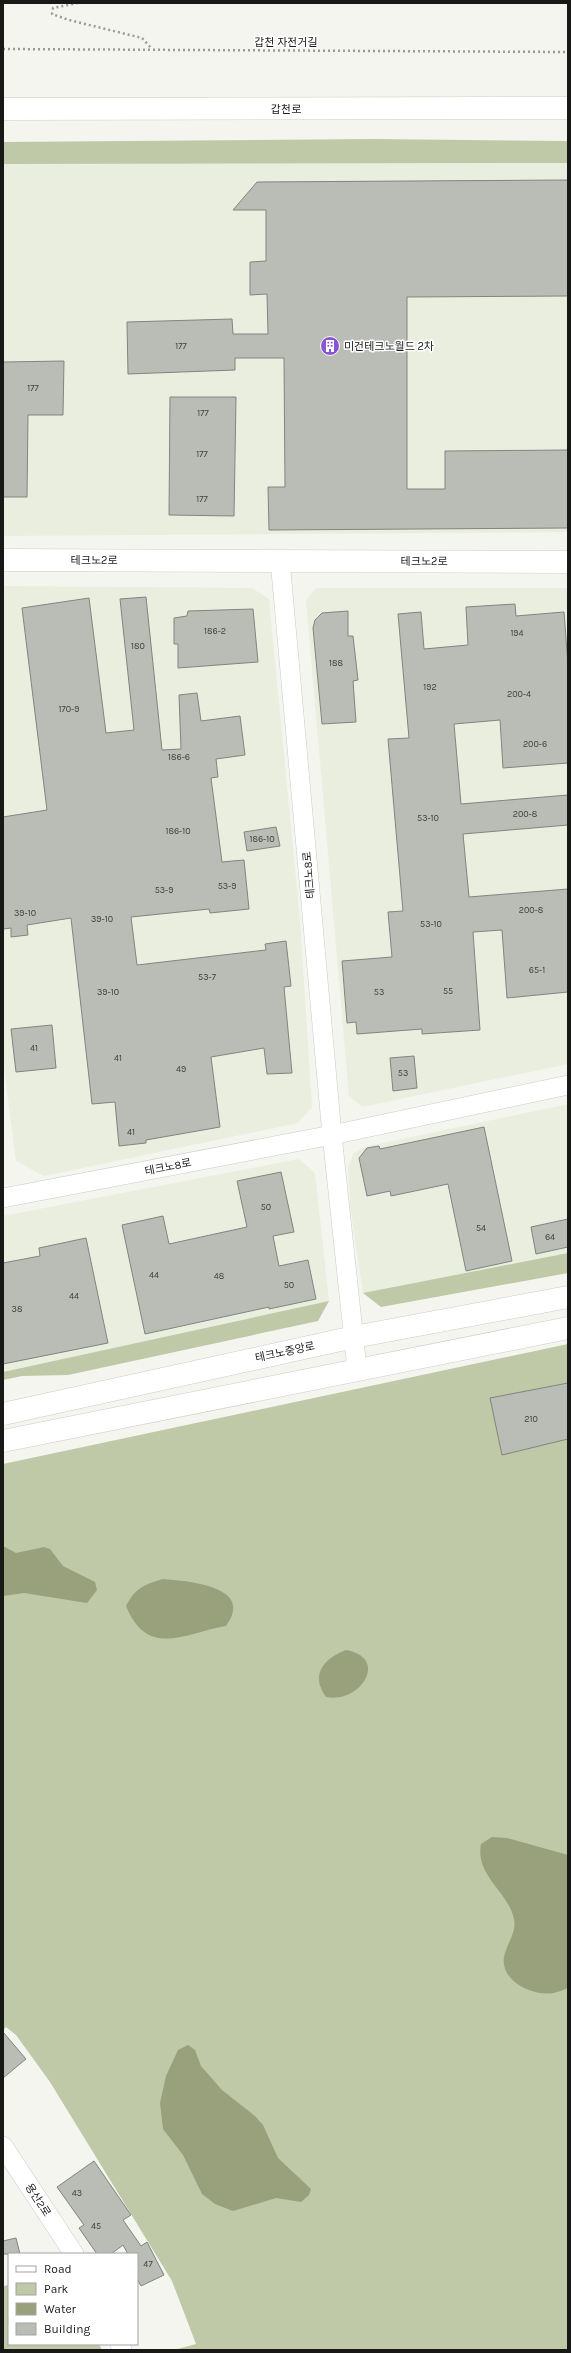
<svg xmlns="http://www.w3.org/2000/svg" width="571" height="2353" font-family="Karla,'Noto Sans KR',sans-serif">
	<style>
		.built { fill: #eaeedf }
		.green { fill: #bfc8a7 }
		.water { fill: #98a17c }
		.building { fill: #babcb6; stroke: #82847e }
		.lines { fill: none; stroke-linecap: round; stroke-linejoin: round }
		.street-casing { stroke: #cbcdc7; stroke-width: 20 }
		.secondary-casing { stroke: #cbcdc7; stroke-width: 23 }
		.path { stroke: #9a9b97; stroke-width: 2.5; stroke-dasharray: 2 3; stroke-linecap: butt }
		.street { stroke: #fff; stroke-width: 19 }
		.secondary { stroke: #fff; stroke-width: 22 }
		.labels { text-anchor: middle; dominant-baseline: central; stroke-width: 3; stroke-linejoin: round; paint-order: stroke }
		.number-label { font-size: 9px; fill: #40423f }
		.street-label { font-size: 11px; fill: #181917; stroke: #fff }
		.poi-label { font-size: 11px; fill: #181917; stroke: #fff; text-anchor: start }
	</style>
	<rect width="100%" height="100%" fill="#f4f5ef"/>
	<g class="built">
		<polygon points="568,163 568,532 3,536 3,164"/>
		<polygon points="3,586 252,588 269,599 300,920 312,1107 298,1123 44,1176 16,1161 3,1059"/>
		<polygon points="316,588 568,588 568,1064 362,1107 349,1096 306,600"/>
		<polygon points="568,1104 568,1253 363,1293 350,1206 348,1168 353,1154 364,1147"/>
		<polygon points="299,1159 315,1173 329,1301 3,1372 3,1216"/>
	</g>
	<g class="green">
		<polygon points="374,139 568,141 568,163 3,164 3,142"/>
		<polygon points="568,1253 568,1273 381,1307 363,1293"/>
		<polygon points="329,1301 318,1321 68,1375 22,1376 3,1380 3,1372"/>
		<polygon points="568,1344 568,2350 174,2350 196,2344 172,2281 50,2082 16,2035 6,2027 3,2030 3,1464"/>
		<polygon points="9,2285 9,2344 99,2344 102,2350 3,2350 3,2286"/>
	</g>
	<g class="water">
		<polygon points="3,1546 16,1553 44,1547 50,1549 63,1566 95,1582 97,1590 87,1603 24,1593 3,1596"/>
		<path d="M 163,1579 C 187,1581 256,1586 226,1626 C 187,1632 148,1660 126,1606 C 136,1587 144,1585 163,1579 Z"/>
		<path d="M 346,1650 C 390,1658 360,1704 326,1697 C 310,1675 323,1659 346,1650 Z"/>
		<path d="M 492,1837 L 507,1838 L 568,1855 L 568,1988 C 563,1990 558,1992 554,1993 C 533,1997 500,1981 504,1957 C 506,1945 517,1932 514,1919 C 508,1891 475,1876 481,1844 Z"/>
		<polygon points="188,2045 195,2050 201,2066 222,2090 255,2116 263,2125 278,2158 311,2189 309,2195 301,2202 276,2198 233,2211 215,2204 202,2194 183,2155 163,2129 160,2103 166,2076 178,2050"/>
	</g>
	<g class="building">
		<polygon points="568,180 568,296 407,297 407,489 445,489 445,451 568,450 568,528 269,530 268,487 285,487 284,358 235,358 235,370 128,374 127,322 232,319 233,334 268,334 267,294 250,295 250,262 266,261 266,210 233,210 257,182"/>
		<polygon points="64,361 63,415 28,415 27,497 3,497 3,362"/>
		<polygon points="170,397 236,397 234,516 169,515"/>
		<polygon points="146,597 162,750 181,749 179,695 197,693 201,721 240,716 245,755 216,759 218,777 211,778 222,862 244,860 249,909 210,913 209,909 131,917 137,965 266,950 265,944 286,941 291,986 284,987 292,1073 267,1074 264,1048 211,1057 220,1127 146,1140 146,1143 119,1146 115,1102 92,1104 71,918 27,925 28,935 11,937 11,928 3,929 3,817 47,810 22,608 89,598 106,733 134,730 120,599"/>
		<polygon points="515,604 516,616 564,612 568,665 568,763 503,768 500,720 454,724 461,804 568,795 568,825 463,834 469,897 568,889 568,992 507,998 502,930 473,932 480,1030 422,1034 422,1029 357,1034 356,1022 347,1023 342,961 392,957 388,912 403,911 388,739 409,738 398,614 421,612 424,649 468,645 466,607"/>
		<polygon points="253,609 258,662 178,668 178,644 174,644 174,618 187,616 188,611"/>
		<polygon points="348,611 348,636 353,636 358,680 353,681 356,722 322,724 313,628 315,620 322,613"/>
		<polygon points="276,827 280,846 247,851 244,832"/>
		<polygon points="52,1025 56,1068 16,1072 11,1029"/>
		<polygon points="414,1056 417,1088 393,1091 390,1058"/>
		<polygon points="484,1127 512,1261 466,1271 448,1184 391,1196 390,1191 367,1196 359,1158 367,1148 379,1146 380,1149"/>
		<polygon points="281,1172 294,1232 273,1236 279,1266 308,1260 316,1299 269,1309 269,1307 145,1334 122,1225 163,1216 169,1244 247,1227 237,1181"/>
		<polygon points="568,1219 568,1247 536,1254 531,1227"/>
		<polygon points="86,1238 108,1343 3,1364 3,1263 40,1256 39,1248"/>
		<polygon points="568,1383 568,1439 502,1455 490,1398"/>
		<polygon points="3,2032 26,2059 3,2078"/>
		<polygon points="94,2161 131,2215 123,2220 141,2246 147,2242 164,2275 141,2286 137,2279 137,2254 128,2254 123,2245 111,2254 97,2254 79,2228 84,2225 57,2187"/>
		<polygon points="16,2238 20,2254 3,2254 3,2241"/>
	</g>
	<g class="lines">
		<g class="street-casing">
			<g id="street">
				<polyline points="280,560 332,1135 357,1369"/>
				<polyline points="3,1198 332,1135 568,1085"/>
				<polyline points="3,2146 74,2254"/>
				<polyline points="120,2344 122,2350"/>
			</g>
		</g>
		<g class="secondary-casing">
			<g id="secondary">
				<polyline points="3,109 568,108"/>
				<polyline points="3,560 568,562"/>
				<polyline points="3,1414 354,1337 568,1297"/>
				<polyline points="3,1441 568,1328"/>
			</g>
		</g>
		<g class="path">
			<polyline points="78,3 53,8 52,14 69,20 142,38 152,49"/>
			<polyline points="3,49 568,52"/>
		</g>
		<use href="#street" class="street"/>
		<use href="#secondary" class="secondary"/>
	</g>
	<defs>
		<g id="building-disc" transform="scale(1)"><circle r="9.5" fill="#8857d0" stroke="#fff"/><path d="M-4-6H4V6H1V3H-1V6H-4ZM-2.5-4.3h1.7v1.8h-1.7ZM.8-4.3h1.7v1.8H.8ZM-2.5-1h1.7V.8h-1.7ZM.8-1h1.7V.8H.8Z" fill="#fff"/></g>
	</defs>
	<g fill-rule="evenodd">
		<use href="#building-disc" x="330" y="346"/>
	</g>
	<g class="labels">
		<g class="number-label">
			<text x="181" y="346">177</text>
			<text x="33" y="388">177</text>
			<text x="203" y="413">177</text>
			<text x="202" y="454">177</text>
			<text x="202" y="499">177</text>
			<text x="215" y="631">186-2</text>
			<text x="517" y="633">194</text>
			<text x="138" y="646">180</text>
			<text x="336" y="663">188</text>
			<text x="430" y="687">192</text>
			<text x="519" y="694">200-4</text>
			<text x="69" y="709">170-9</text>
			<text x="535" y="744">200-6</text>
			<text x="179" y="757">186-6</text>
			<text x="525" y="814">200-8</text>
			<text x="428" y="818">53-10</text>
			<text x="178" y="831">186-10</text>
			<text x="262" y="839">186-10</text>
			<text x="227" y="886">53-9</text>
			<text x="164" y="890">53-9</text>
			<text x="531" y="910">200-8</text>
			<text x="25" y="913">39-10</text>
			<text x="102" y="919">39-10</text>
			<text x="431" y="924">53-10</text>
			<text x="537" y="970">65-1</text>
			<text x="207" y="977">53-7</text>
			<text x="448" y="991">55</text>
			<text x="108" y="992">39-10</text>
			<text x="379" y="992">53</text>
			<text x="34" y="1048">41</text>
			<text x="118" y="1058">41</text>
			<text x="181" y="1069">49</text>
			<text x="403" y="1073">53</text>
			<text x="131" y="1132">41</text>
			<text x="266" y="1207">50</text>
			<text x="481" y="1228">54</text>
			<text x="550" y="1237">64</text>
			<text x="154" y="1275">44</text>
			<text x="219" y="1276">48</text>
			<text x="289" y="1285">50</text>
			<text x="74" y="1296">44</text>
			<text x="17" y="1309">38</text>
			<text x="531" y="1419">210</text>
			<text x="77" y="2193">43</text>
			<text x="96" y="2226">45</text>
			<text x="148" y="2264">47</text>
		</g>
		<g class="street-label">
			<text x="286" y="42">갑천 자전거길</text>
			<text x="286" y="109">갑천로</text>
			<text x="94" y="560">테크노2로</text>
			<text x="424" y="561">테크노2로</text>
			<text transform="translate(309 875) rotate(-95)">테크노8로</text>
			<text transform="translate(168 1167) rotate(-11)">테크노8로</text>
			<text transform="translate(285 1352) rotate(-12)">테크노중앙로</text>
			<text transform="translate(38 2200) rotate(57)">용산2로</text>
		</g>
		<g class="poi-label">
			<text x="344" y="346">미건테크노월드 2차</text>
		</g>
	</g>
	<rect width="571" height="2353" fill="none" stroke="#181917" stroke-width="8"/>
	<rect x="8" y="2253" width="130" height="92" fill="#ffffff" stroke="#a3a3a2"/>
	<rect x="16" y="2266" width="20" height="6" fill="#ffffff" stroke="#a3a3a2"/>
	<text x="44" y="2273" font-size="12" fill="#181917">Road</text>
	<rect x="16" y="2283" width="20" height="12" fill="#bfc8a7" stroke="#a3a3a2"/>
	<text x="44" y="2293" font-size="12" fill="#181917">Park</text>
	<rect x="16" y="2303" width="20" height="12" fill="#98a17c" stroke="#a3a3a2"/>
	<text x="44" y="2313" font-size="12" fill="#181917">Water</text>
	<rect x="16" y="2323" width="20" height="12" fill="#babcb6" stroke="#a3a3a2"/>
	<text x="44" y="2333" font-size="12" fill="#181917">Building</text>
</svg>
